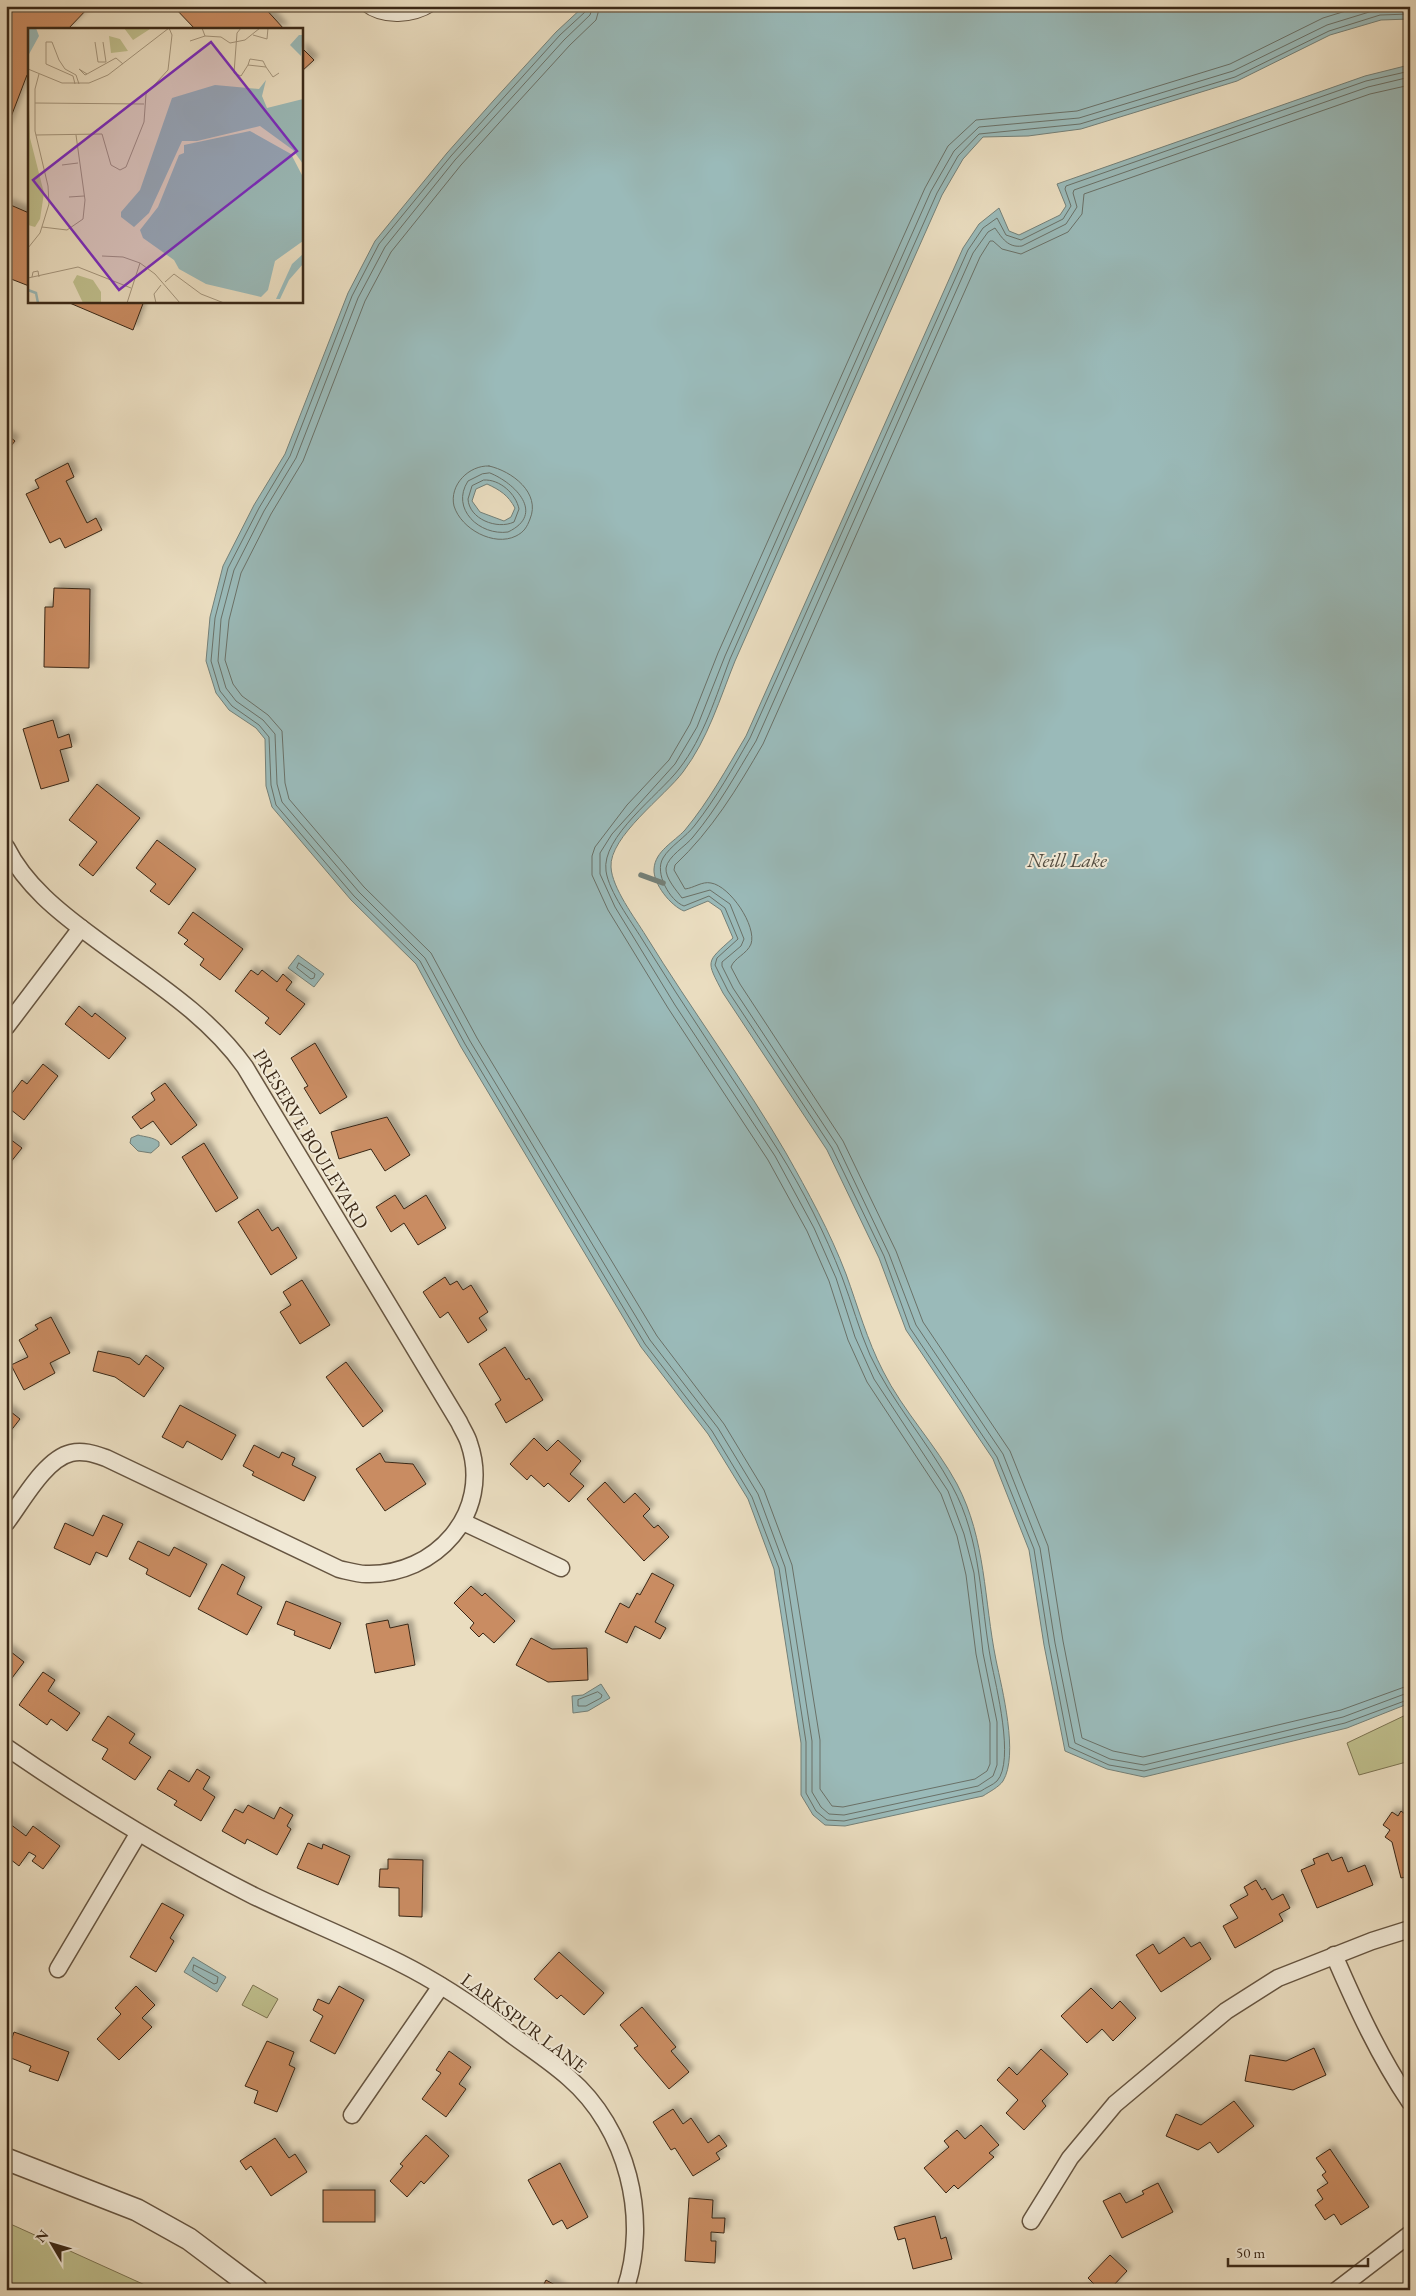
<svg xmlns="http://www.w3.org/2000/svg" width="1416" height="2296" font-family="'EB Garamond',serif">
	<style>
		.green { fill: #bfbf8d; stroke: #7c7452 }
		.water { fill: #9abab9; stroke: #748078; fill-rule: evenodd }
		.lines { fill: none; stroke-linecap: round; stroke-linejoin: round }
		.shore { stroke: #6a7168; stroke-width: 1 }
		.stream { stroke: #748078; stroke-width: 5.5 }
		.building { fill: #c98c62; stroke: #3a2817; filter: url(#shadow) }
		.service-casing { stroke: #665541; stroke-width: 11 }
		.minor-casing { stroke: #665541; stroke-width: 19 }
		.tertiary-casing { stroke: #665541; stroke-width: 24 }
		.service { stroke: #f1e9d6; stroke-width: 9 }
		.minor { stroke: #f1e9d6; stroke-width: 16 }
		.tertiary { stroke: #f1e9d6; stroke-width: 21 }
		.labels { text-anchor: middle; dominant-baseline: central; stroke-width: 4; stroke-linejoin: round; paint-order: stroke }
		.street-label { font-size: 19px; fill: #3a2817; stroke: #f1e9d6 }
		.water-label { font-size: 20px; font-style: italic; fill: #524c40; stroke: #f1e9d6 }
		.inset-river { fill: none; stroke: #9abab9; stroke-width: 2.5 }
		.inset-road { fill: none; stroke: #a4957c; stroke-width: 1 }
		.view { fill: #7b2cbf; fill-opacity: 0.15; stroke: #7b2cbf; stroke-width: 2.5 }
		.inset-edge { fill: none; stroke: #3a2817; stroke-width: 2.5 }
	</style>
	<defs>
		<filter id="shadow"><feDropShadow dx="4.5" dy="-4.5" stdDeviation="2.5" flood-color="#0004"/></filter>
	</defs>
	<rect width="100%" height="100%" fill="#eaddc0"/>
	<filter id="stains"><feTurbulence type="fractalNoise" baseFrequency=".004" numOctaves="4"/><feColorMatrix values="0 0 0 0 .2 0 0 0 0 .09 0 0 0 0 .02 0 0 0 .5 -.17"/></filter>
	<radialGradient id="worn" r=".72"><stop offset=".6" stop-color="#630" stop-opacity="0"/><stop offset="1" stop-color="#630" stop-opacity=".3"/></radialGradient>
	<g class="green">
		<polygon points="1410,1713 1410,1761 1359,1775 1347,1743"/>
		<polygon points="253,1985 278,1999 267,2018 242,2005"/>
		<polygon points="6,2222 156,2290 6,2290"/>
	</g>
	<g class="water">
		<path d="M 584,6 L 1410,6 L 1410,19 L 1381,20 L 1330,35 L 1237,81 L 1081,129 L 1028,136 L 983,137 L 963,159 L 942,195 L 735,661 C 720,698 708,739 683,772 C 665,796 609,837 611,867 C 612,888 635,918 646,936 C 691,1009 743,1079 786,1153 C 808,1192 830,1232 846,1274 C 858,1307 867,1340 883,1371 C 903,1411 936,1445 957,1484 C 986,1539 984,1601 996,1660 C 1002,1689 1019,1755 1003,1781 C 999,1787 989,1792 983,1796 L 845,1826 L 825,1825 L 813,1815 L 801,1795 L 801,1743 L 774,1569 L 748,1499 L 708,1434 L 641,1347 L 461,1047 L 416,964 L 351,900 L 272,807 L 266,786 L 265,739 L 256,728 L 229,710 L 216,693 L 206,661 L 210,617 L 223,566 L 254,505 L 285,454 L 348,293 L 375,241 L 447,153 L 494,100 L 556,32 ZM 487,484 C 500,490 508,495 515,508 L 511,517 L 504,521 L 480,512 L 472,501 L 476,489 Z"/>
		<path d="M 1405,66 L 1410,66 L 1410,1703 L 1347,1728 L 1144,1777 L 1107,1769 L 1065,1751 L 1044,1645 L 1029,1550 L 993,1459 L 906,1330 L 879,1258 L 827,1150 L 723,993 C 706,960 705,963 733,938 L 721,910 L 708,901 L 684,911 C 671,906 653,884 654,869 C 655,851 674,842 685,830 C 709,801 727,768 746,736 L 963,248 L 979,224 L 999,208 L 1009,231 L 1019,235 L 1060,215 L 1066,206 L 1057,184 L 1365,76 Z"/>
		<polygon points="298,955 324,974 314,987 288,968"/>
		<path d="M 138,1135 C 145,1137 153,1137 159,1142 L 159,1146 L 151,1153 L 138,1151 L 130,1143 L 131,1138 Z"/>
		<polygon points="601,1684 610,1698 588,1711 573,1713 572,1696 583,1695"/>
		<polygon points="193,1957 226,1977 217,1992 184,1972"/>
	</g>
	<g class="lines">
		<g class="shore">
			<path d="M 587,6 L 585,12 L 560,35 L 451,156 L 379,244 L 352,296 L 290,456 L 259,508 L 228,568 L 215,618 L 211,661 L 220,691 L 232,706 L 259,725 L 269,737 L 271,785 L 276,805 L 354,896 L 420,961 L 465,1044 L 645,1344 L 712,1431 L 752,1497 L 779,1568 L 806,1742 L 806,1793 L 816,1811 L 827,1820 L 844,1821 L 981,1791 C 985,1788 993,1785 997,1781 C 1015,1761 996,1686 991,1661 C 980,1603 982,1540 952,1486 C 927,1441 892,1402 870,1355 C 859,1330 852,1303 842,1277 C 825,1233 803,1190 778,1150 C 734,1079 686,1010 642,939 C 631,921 609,892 606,871 C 601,837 659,795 679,769 C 704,737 716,696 730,659 L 937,193 L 958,156 L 979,134 L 1080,124 L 1235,77 L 1329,31 L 1380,15 L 1410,14"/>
			<polyline points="593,6 590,15 564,40 455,160 385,247 358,298 296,458 264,511 234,570 221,619 218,661 226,688 236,701 263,720 275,734 277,784 282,802 359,892 425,958 470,1041 650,1340 718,1428 758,1494 785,1567 812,1741 812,1792 821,1807 829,1814 844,1815 978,1786 993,1776 997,1765 997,1722 983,1653 974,1573 964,1534 948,1491 874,1379 855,1337 836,1278 814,1228 775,1156 675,1005 615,907 600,874 600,853 612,834 675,764 697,727 725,656 931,191 954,151 979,127 1079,118 1233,71 1327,25 1379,9 1410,8"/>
			<polyline points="600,6 596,20 570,45 508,113 461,165 391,252 365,301 303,461 271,514 241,573 229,620 225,660 233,684 242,696 268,715 282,731 285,783 289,799 364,887 431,953 477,1038 657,1336 724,1424 764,1490 792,1565 820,1740 820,1789 832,1806 843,1807 975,1779 987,1771 990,1764 990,1723 976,1654 966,1575 957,1536 941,1494 867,1382 848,1340 829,1281 807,1231 768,1160 668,1008 608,910 592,875 592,856 595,847 627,805 669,760 690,724 718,653 925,188 948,146 976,120 1077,111 1230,64 1323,18 1362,6"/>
			<path d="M 1410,71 L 1366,81 L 1066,186 L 1065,189 L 1071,206 L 1063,219 L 1021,240 L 1006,235 L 997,218 L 983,228 L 968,250 L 750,738 C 733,768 716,798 695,825 C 686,837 670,846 663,858 C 654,873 670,901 684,906 L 709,896 L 725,908 L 738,939 L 717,958 L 715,965 L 728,991 L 832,1148 L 884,1256 L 910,1328 L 997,1457 L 1034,1549 L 1049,1644 L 1069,1747 L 1109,1765 L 1144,1771 L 1345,1723 L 1410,1699"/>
			<path d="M 1410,77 L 1368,87 L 1074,190 L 1073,193 L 1077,207 L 1066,224 L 1022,246 C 1008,248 1002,238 995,228 L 988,232 L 973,253 L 756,741 C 736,774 718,807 693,837 C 686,846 668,856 666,868 C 665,878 677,891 682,898 L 710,890 L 730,904 L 744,939 L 741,946 L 722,962 L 722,966 L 733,988 L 837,1145 L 889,1254 L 916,1325 L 1003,1454 L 1040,1548 L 1055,1643 L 1075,1743 L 1110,1759 L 1144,1765 L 1343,1717 L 1410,1692"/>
			<path d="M 1410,85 L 1370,94 L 1084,194 L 1082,214 L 1068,232 L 1021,254 L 1002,249 L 993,241 L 990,241 L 980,257 L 763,744 C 737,789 712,830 675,865 L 674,870 L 685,889 C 694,888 702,881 711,883 C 730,886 757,926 751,944 C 747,954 734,958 731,967 L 740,984 L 843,1141 L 896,1251 L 923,1322 L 1010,1451 L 1048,1546 L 1063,1641 L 1082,1738 L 1113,1751 L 1143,1757 L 1341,1710 L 1410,1685"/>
			<path d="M 489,466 C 512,471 541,493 530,519 C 527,527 524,532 516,536 C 494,547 461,529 454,506 C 449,485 469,465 489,466 Z"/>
			<path d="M 490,473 C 515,483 546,514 508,532 C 480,536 450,509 468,481 L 482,474 Z"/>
			<path d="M 484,480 C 500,479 516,494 519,509 L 514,522 C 497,530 469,519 468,499 L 472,486 Z"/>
			<polygon points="299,963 315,974 314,978 311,979 297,968"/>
			<polygon points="598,1692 602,1695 601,1698 586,1706 578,1706 578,1700"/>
			<polygon points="194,1965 218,1977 217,1983 214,1984 193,1971"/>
		</g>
		<polyline class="stream" points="641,875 663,883"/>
	</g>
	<g class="building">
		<polygon points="6,6 90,6 68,29 29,29 29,76 27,75 6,130 6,26 11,19 6,14"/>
		<polygon points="173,6 263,6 284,29 195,29"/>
		<polygon points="301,47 314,60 301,72"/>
		<polygon points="6,203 29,213 29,286 6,277"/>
		<polygon points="65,301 144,301 133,330"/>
		<polygon points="6,434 15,441 6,452"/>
		<polygon points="68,463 74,477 66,481 87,523 96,518 102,530 65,548 60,538 50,543 26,494 39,488 35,480"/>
		<polygon points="54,588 90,589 89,668 44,667 45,607 53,607"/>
		<polygon points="53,720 58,738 69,734 72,747 60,750 69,781 41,789 23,729"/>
		<polygon points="97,784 140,818 93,876 79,865 97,842 69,820"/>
		<polygon points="157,840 196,869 169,905 150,891 156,884 136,868"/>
		<polygon points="193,912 243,949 220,980 200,965 204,959 184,944 188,940 178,933"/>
		<polygon points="251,970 258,975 262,970 277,982 283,974 292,982 286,990 305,1004 280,1035 265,1023 269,1018 235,991"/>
		<polygon points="79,1006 92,1017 95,1013 126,1038 109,1059 65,1024"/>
		<polygon points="315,1043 347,1097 320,1114 304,1088 308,1086 291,1058"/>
		<polygon points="43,1064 58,1076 24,1120 6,1106 6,1101 22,1080 27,1084"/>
		<polygon points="165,1083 197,1125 171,1145 153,1121 141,1129 132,1117 155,1100 151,1093"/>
		<polygon points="387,1117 410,1155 385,1171 371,1149 339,1159 331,1132"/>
		<polygon points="6,1136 22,1148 6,1168"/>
		<polygon points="204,1143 238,1198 216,1212 182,1157"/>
		<polygon points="395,1195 404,1209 426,1195 446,1228 418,1245 404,1223 391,1232 376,1207"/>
		<polygon points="258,1209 272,1231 278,1227 297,1258 271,1275 238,1222"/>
		<polygon points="445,1277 450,1285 457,1281 463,1290 471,1285 488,1312 479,1318 487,1330 468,1343 448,1312 440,1318 423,1292"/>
		<polygon points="302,1280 330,1325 300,1344 280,1312 291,1305 283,1292"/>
		<polygon points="51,1317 70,1353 50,1363 55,1373 24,1390 11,1365 28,1357 19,1340 38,1329 35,1325"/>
		<polygon points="505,1347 526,1380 529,1378 543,1400 506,1423 495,1404 501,1400 479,1364"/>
		<polygon points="98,1351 130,1358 139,1365 146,1355 164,1368 144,1397 115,1377 93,1371"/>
		<polygon points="346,1362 383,1411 363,1427 326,1377"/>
		<polygon points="180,1405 236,1435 222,1460 187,1441 183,1448 162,1437"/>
		<polygon points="6,1408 20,1419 6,1437 9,1440 6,1444"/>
		<polygon points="534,1438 547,1451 558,1440 581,1461 570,1474 584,1486 569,1502 548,1483 544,1487 531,1475 527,1480 510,1464"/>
		<polygon points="254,1445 279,1458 282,1452 295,1458 292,1465 316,1477 304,1501 252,1475 254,1472 243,1466"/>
		<polygon points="380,1453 385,1462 413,1464 426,1484 385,1511 356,1469"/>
		<polygon points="605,1482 624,1503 635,1493 650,1509 643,1516 654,1528 658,1525 669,1537 644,1561 587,1499"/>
		<polygon points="103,1515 123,1524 107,1557 96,1552 90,1565 54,1548 65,1523 93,1536"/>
		<polygon points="138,1541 169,1556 174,1547 207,1564 190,1597 146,1574 148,1569 129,1559"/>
		<polygon points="222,1564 245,1577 237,1594 262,1607 247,1635 198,1609"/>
		<polygon points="652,1573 674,1585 655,1622 666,1628 660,1639 635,1626 627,1643 605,1632 620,1603 629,1608 637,1593 640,1595"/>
		<polygon points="471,1586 482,1596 485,1593 515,1621 494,1643 483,1633 479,1637 470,1628 474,1623 454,1603"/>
		<polygon points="286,1601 341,1623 330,1649 294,1635 295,1631 277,1624"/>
		<polygon points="388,1620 390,1628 408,1624 415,1665 375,1673 366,1624"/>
		<polygon points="531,1638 552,1649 587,1648 588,1680 548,1682 516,1665"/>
		<polygon points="6,1648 24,1662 6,1686"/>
		<polygon points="43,1672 55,1680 48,1691 80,1713 67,1731 51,1719 47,1725 19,1705"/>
		<polygon points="108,1716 135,1734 129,1743 151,1757 135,1780 102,1759 108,1749 92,1740"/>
		<polygon points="197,1769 210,1777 203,1789 215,1797 201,1821 174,1805 177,1801 157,1789 169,1770 189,1782"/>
		<polygon points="248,1805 274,1819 280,1807 293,1815 287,1826 291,1829 277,1855 247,1839 245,1844 222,1831 235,1809 243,1813"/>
		<polygon points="1401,1811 1410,1818 1410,1876 1401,1878 1392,1842 1385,1837 1390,1830 1383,1825 1392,1812 1398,1816"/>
		<polygon points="6,1821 26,1836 33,1826 60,1846 43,1869 32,1861 36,1856 29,1852 19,1866 6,1856"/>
		<polygon points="308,1843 322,1849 323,1844 350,1856 338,1885 297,1868"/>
		<polygon points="1328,1853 1332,1861 1342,1857 1348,1872 1365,1865 1373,1885 1317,1908 1301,1870 1315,1864 1313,1859"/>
		<polygon points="388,1859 423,1860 422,1917 399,1916 399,1888 379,1887 380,1869 388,1869"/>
		<polygon points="1256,1880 1262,1890 1265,1888 1272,1900 1283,1894 1290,1908 1279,1914 1283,1921 1235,1948 1223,1926 1238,1918 1230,1905 1248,1895 1244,1887"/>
		<polygon points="162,1903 184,1915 170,1938 174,1941 156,1972 130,1957"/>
		<polygon points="1184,1937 1191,1947 1200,1942 1211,1959 1161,1992 1136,1955 1153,1944 1159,1954"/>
		<polygon points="559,1952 604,1993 584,2015 561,1995 557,1999 534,1979"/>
		<polygon points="136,1986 155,2005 142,2018 152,2027 119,2060 97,2039 121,2014 115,2008"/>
		<polygon points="339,1986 364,2000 335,2054 310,2041 323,2016 313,2010 318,1999 329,2004"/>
		<polygon points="1091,1988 1112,2009 1120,2001 1136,2018 1113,2041 1102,2029 1087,2043 1061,2016"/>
		<polygon points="642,2007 676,2047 671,2051 689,2072 669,2089 634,2048 638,2046 620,2025"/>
		<polygon points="14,2032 69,2052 58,2081 29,2071 31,2066 6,2056"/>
		<polygon points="267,2041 294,2052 289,2065 295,2068 277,2112 254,2103 258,2091 245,2086"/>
		<polygon points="1314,2048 1326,2075 1293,2090 1245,2081 1250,2055 1286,2061"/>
		<polygon points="1041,2049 1068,2074 1042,2101 1046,2106 1024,2130 1006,2113 1018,2100 997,2080 1009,2067 1017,2075"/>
		<polygon points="449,2051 471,2067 459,2084 466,2089 446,2117 422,2099 441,2073 436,2070"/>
		<polygon points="1234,2101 1254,2126 1218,2153 1210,2142 1198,2150 1166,2136 1176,2114 1201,2125"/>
		<polygon points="673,2109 683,2124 691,2118 708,2143 719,2135 727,2146 716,2153 720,2159 693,2176 675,2148 671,2150 653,2122"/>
		<polygon points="981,2125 999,2145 989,2153 994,2157 958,2189 954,2185 946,2193 924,2168 949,2147 944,2141 957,2130 965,2139"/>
		<polygon points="426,2135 449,2156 424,2184 421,2181 407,2197 390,2181 403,2166 400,2164"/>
		<polygon points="275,2138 289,2158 295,2154 307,2172 271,2196 251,2166 246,2170 240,2161"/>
		<polygon points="1330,2149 1369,2207 1341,2225 1334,2214 1325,2220 1315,2205 1323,2199 1317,2190 1328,2183 1322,2175 1326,2172 1316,2158"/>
		<polygon points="560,2163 588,2217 567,2229 562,2220 553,2225 528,2180"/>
		<polygon points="1158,2183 1173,2212 1122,2238 1103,2201 1120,2193 1126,2203 1144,2194 1142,2191"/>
		<rect x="323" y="2190" width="52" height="32"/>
		<polygon points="689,2198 713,2200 712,2218 725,2218 724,2233 711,2232 711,2241 716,2241 715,2263 685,2261"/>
		<polygon points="935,2216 941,2239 946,2237 952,2259 913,2269 905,2238 898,2240 894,2227"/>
		<polygon points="1110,2255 1127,2271 1112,2287 1114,2290 1082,2290 1094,2284 1088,2278"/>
		<polygon points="546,2280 564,2290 541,2290"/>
	</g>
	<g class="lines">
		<g class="service-casing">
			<path id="service" d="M 364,6 C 383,21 413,19 433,6"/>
		</g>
		<g class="minor-casing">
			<g id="minor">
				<path d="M 6,847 C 25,885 59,912 93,937 C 146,977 206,1012 245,1067 L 459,1422 C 462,1429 467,1436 469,1443 C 493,1513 435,1576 366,1574 C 357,1574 348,1571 339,1569 L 106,1458 C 94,1454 83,1450 71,1453 C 45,1459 22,1502 6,1523"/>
				<polyline points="6,1027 81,928"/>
				<polyline points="463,1522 561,1568"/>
				<path d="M 6,1747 C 86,1802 167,1852 254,1896 C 302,1919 352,1939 400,1963 C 440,1983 477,2008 512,2035 C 531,2049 551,2062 569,2078 C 627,2128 650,2218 625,2290"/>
				<path d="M 1334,1955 C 1356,2006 1379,2056 1410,2102"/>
				<polyline points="58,1969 138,1834"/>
				<polyline points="352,2115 441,1986"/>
				<polyline points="1031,2221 1070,2158 1115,2104 1226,2011 1278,1978 1372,1941 1410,1929"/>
				<polyline points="1337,2290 1410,2234"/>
			</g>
		</g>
		<g class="tertiary-casing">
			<polyline id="tertiary" points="6,2159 137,2210 189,2239 257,2290"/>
		</g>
		<use href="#service" class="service"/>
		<use href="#minor" class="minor"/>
		<use href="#tertiary" class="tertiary"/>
	</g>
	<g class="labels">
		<g class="street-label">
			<text transform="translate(311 1139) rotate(59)">PRESERVE BOULEVARD</text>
			<text transform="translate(524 2023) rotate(37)">LARKSPUR LANE</text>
		</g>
		<g class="water-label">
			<text x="1067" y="860">Neill Lake</text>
		</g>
	</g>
	<g transform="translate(28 28)">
		<rect width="275" height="275" fill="#eaddc0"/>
		<path d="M 96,0 L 122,0 L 122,1 L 105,12 ZM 81,8 L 92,11 L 100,23 L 83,25 ZM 0,49 L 2,110 L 16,165 L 12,191 L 7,199 L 0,197 ZM 49,247 L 65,252 L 73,264 L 73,275 L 55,275 L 45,254 Z" fill="#bfbf8d"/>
		<path d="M 0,0 L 8,0 L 11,8 L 0,28 ZM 271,7 L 275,7 L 273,28 L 262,17 ZM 238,52 L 234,68 L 239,80 L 275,71 L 275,136 L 265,122 L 232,98 L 169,113 L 154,113 L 121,185 L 106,199 L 93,189 L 93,184 L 112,162 L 144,70 L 187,57 L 231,61 ZM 222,103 L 263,126 L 275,149 L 275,213 L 247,233 L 240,262 L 233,269 L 178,256 L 151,241 L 146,232 L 115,210 L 112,202 L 130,179 L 151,127 L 156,125 L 156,117 ZM 275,226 L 275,236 L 261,252 L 252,271 L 248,271 L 264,236 Z" fill="#9abab9"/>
		<path class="inset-river" d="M 0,262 L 8,265 L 10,275"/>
		<path class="inset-road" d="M 174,0 L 177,8 L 193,9 L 202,15 L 217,12 L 232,0M 213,0 L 209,5 L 206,45 L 213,48 L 220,37 L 238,39 L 245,49 L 251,45M 225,7 L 239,11 L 240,0M 162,13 L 177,8M 67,14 L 70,34 L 78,34M 75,14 L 78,34M 220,37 L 222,31 L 235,33 L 238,39M 0,41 L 34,55 L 61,55 L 80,47 L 141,0M 59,46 L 51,41 L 57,47 L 59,46 L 86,31 L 88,30 L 95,36M 47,56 L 45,48 L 18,36 L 18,14 L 24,14 L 31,32 L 37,41 L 48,47 L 51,56M 7,75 L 116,76M 8,107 L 74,106 L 83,137 L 92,142 L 98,139 L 116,94 L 118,66 L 140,42 L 144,7 L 141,0M 34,137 L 50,135M 41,169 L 56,168M 14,199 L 39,202 L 55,191 L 57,172 L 48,107M 0,220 L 12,205 L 21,176 L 20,158 L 7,103 L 7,61 L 11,46M 74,228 L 95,229 L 112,235 L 127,246 L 152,275M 4,249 L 5,244 L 10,243 L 11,249M 0,250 L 50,239 L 103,260M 137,254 L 146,246 L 173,266 L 196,275M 99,275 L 112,235M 128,275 L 126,266 L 133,257"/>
		<path class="view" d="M 183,14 L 269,123 L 91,262 L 5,152 Z"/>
		<rect width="275" height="275" class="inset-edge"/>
	</g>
	<rect width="1416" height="2296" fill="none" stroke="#eaddc0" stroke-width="25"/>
	<rect x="8" y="8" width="1401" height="2281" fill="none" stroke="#3a2817" stroke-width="2.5"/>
	<rect x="12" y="12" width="1391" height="2271" fill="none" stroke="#3a2817"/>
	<g transform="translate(52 2244) rotate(308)" stroke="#f1e9d6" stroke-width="4" paint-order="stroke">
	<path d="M0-4L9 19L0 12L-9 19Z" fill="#3a2817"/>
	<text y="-8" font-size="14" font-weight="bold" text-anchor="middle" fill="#3a2817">N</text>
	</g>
	<path d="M1228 2258v8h140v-8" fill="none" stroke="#3a2817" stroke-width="2.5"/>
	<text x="1236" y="2258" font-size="15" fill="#3a2817" stroke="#f1e9d6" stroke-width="4" paint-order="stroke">50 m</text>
	<rect width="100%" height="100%" filter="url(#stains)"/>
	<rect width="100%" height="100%" fill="url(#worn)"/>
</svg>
